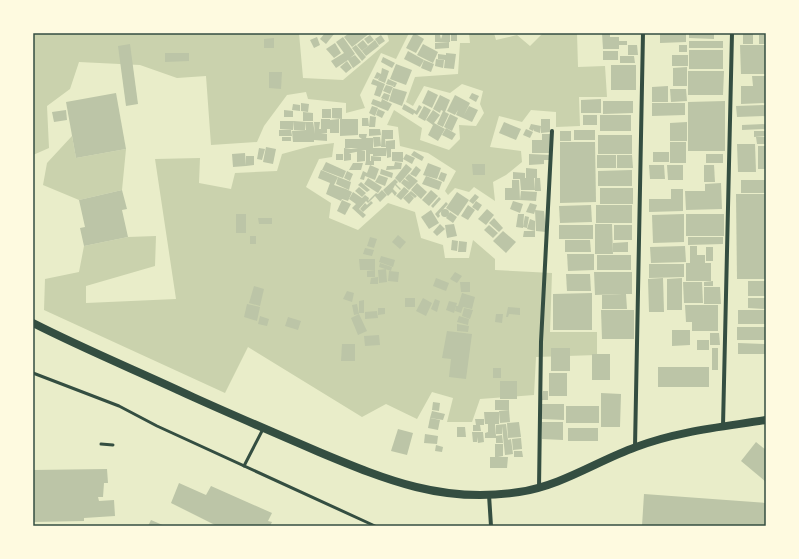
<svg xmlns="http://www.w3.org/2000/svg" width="799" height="559" font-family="'Work Sans',sans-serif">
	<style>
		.green { fill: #cad2ad }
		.building { fill: #bcc5a7 }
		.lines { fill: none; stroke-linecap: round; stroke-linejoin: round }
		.service { stroke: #344e41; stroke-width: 3 }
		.minor { stroke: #344e41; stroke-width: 4 }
		.secondary { stroke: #344e41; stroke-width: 8 }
		.neatline { fill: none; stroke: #344e41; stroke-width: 1.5 }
	</style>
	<rect width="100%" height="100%" fill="#e9edc9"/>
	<g class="green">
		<polygon points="33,33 299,33 303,78 343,80 389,41 387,33 409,33 396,59 381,53 360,95 365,108 346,113 346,103 308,99 306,92 287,95 264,126 257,142 211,145 206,76 177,78 140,65 79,62 70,89 47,106 49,148 33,155"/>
		<polygon points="469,33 494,33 496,40 517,35 530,46 543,33 577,33 578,67 605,66 607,97 579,97 580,126 556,127 556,112 531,110 522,122 499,116 490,147 521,151 522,162 506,175 493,182 495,201 474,187 469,192 455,188 448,195 445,191 456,171 428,153 400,146 398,127 387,125 394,110 422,128 420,140 449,150 460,139 459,125 476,126 484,113 480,104 483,91 462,84 450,93 424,86 413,106 406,102 415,77 458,74 460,43 470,43"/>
		<polygon points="72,136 76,158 126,149 122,190 79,200 43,185 47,163"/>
		<polygon points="334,143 332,157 319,159 306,187 331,203 329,218 358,230 388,203 415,212 421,238 443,245 445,258 469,258 473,240 495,259 495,270 552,273 550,332 597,332 597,355 536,357 534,395 480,399 472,422 447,422 453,398 432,392 417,419 386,404 362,417 248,347 225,393 44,310 45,279 79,272 84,246 128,237 156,236 155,266 86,286 86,303 176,299 155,159 200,158 199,183 231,189 235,173 277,171 282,154 311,146"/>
	</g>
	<g class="building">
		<polygon points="325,33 334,34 326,44 320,39"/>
		<polygon points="349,33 358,34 370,33 356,44 354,42 356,44 352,47 344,37"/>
		<polygon points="414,33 424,39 416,53 406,48"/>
		<polygon points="443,33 450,33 450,42 435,42 435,35 440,35 441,39"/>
		<rect x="451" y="33" width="6" height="8"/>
		<polygon points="602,33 610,33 610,37 619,37 619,41 627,41 627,45 619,45 619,49 603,49"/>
		<polygon points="660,33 686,33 686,42 660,43"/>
		<polygon points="689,33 714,33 714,39 689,38"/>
		<rect x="743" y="33" width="10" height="11"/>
		<polygon points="370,35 374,40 368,44 364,39"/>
		<polygon points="381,35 385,41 379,45 375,39"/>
		<rect x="759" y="35" width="7" height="9"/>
		<polygon points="317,37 320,45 314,48 310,40"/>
		<polygon points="343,37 355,54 350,58 355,55 361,62 353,68 348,60 336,68 331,61 344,53 336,42"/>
		<polygon points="274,38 274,48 264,48 264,39"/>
		<polygon points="363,40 368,46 362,51 357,45"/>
		<polygon points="375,40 379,46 366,56 362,51"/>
		<rect x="689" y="41" width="34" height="7"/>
		<polygon points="449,42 449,48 435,49 435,43"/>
		<polygon points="335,43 341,53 334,58 326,49"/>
		<polygon points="130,44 138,104 126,106 118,46"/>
		<polygon points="423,44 438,52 433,63 417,55"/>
		<polygon points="356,45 366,57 362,61 352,48"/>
		<polygon points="628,45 637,45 638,55 628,55"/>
		<rect x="679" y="45" width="8" height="7"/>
		<polygon points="740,45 766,45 766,74 741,74"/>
		<rect x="689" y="50" width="34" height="19"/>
		<polygon points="408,51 424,60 420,67 404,59"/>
		<rect x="603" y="51" width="15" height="9"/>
		<polygon points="165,53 189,53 189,61 165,62"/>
		<polygon points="446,53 456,54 454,69 444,68 445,60 438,59 438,54 446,55 446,58"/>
		<rect x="672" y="55" width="16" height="11"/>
		<polygon points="620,56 634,56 635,63 620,63"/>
		<polygon points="383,57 395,63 392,68 381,62"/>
		<polygon points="436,59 444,60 443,68 435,66"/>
		<polygon points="424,60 434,64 431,72 421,68"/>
		<polygon points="347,61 352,68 346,73 340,67"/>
		<polygon points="396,64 412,70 406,85 390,79"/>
		<rect x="611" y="65" width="25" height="25"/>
		<polygon points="687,67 687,86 673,86 673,68"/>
		<polygon points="382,68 389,71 385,83 378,80 380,76 378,79 374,78 377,72 381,74"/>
		<polygon points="688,71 724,71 723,95 688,95"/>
		<polygon points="269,72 282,72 281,89 269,88"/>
		<polygon points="752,76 766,76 766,103 741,104 741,86 753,86"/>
		<polygon points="373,79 385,84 380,97 374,95 377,86 371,84"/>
		<polygon points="388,79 397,83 395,87 393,87 394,84 393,86 386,84"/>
		<polygon points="386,85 393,87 390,94 383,91"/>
		<polygon points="668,86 668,102 652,102 652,87"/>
		<polygon points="393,88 407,92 402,106 389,101"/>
		<polygon points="670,89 686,89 687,101 671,102"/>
		<polygon points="428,90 438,95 432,108 422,103"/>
		<polygon points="116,93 126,149 76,158 66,102"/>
		<polygon points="384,93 390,95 388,101 381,98"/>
		<polygon points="472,93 479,96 476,102 469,98"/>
		<polygon points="440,95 450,100 445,112 449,114 443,127 437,124 443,111 441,110 440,113 433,109"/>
		<polygon points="455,95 470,103 464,115 469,106 478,110 472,122 456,115 458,110 455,115 447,111"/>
		<polygon points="373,99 381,102 382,99 392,104 388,111 371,104"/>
		<polygon points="601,99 601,113 581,113 581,100"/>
		<polygon points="603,101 633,101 633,113 603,114"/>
		<polygon points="725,101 725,151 688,151 688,102"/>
		<polygon points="301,103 309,104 308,112 301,111"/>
		<polygon points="652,103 685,103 685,115 652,116"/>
		<polygon points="293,104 300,105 300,111 292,110"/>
		<polygon points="404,104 416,111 419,105 422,107 417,115 414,113 413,115 402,109"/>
		<polygon points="766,105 766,116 737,117 736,106"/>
		<polygon points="372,106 378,108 375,116 369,113"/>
		<polygon points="424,106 431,110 425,121 418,117"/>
		<polygon points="332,108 342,108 342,119 332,118"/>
		<rect x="322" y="109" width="9" height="9"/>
		<polygon points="378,109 385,112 382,118 376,115"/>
		<polygon points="66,110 67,120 54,122 52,112"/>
		<polygon points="284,110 293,111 293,117 284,117"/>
		<polygon points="433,110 440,115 434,123 445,129 438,141 428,135 433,125 426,120"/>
		<polygon points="303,112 313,113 313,121 303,121"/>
		<polygon points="450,114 458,118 452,131 444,127"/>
		<rect x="583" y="115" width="14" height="10"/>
		<rect x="600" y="115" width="31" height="16"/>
		<polygon points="370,116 376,117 375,127 369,127"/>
		<polygon points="362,118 368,118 369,126 362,126"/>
		<rect x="321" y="119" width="9" height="10"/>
		<polygon points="339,119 339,133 330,133 330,120"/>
		<polygon points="340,119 358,119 358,135 340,136"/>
		<polygon points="541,119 550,119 550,132 541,133"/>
		<polygon points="280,121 294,121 293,130 280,129"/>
		<polygon points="294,121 306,122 305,130 294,130"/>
		<polygon points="306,122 313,122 315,134 314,122 320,122 319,129 327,129 327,133 321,134 327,134 327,141 314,140 314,142 293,142 292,131 306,130"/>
		<polygon points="504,122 521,129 516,140 499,133"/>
		<polygon points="687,122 687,141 670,141 670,123"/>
		<polygon points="531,124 541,126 540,133 534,131 534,129 533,131 529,129"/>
		<polygon points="766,124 766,129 742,130 742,125"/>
		<polygon points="446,128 456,134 452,140 442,135"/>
		<polygon points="369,129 380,129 381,135 369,136"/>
		<polygon points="526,129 533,132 530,138 523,135"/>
		<polygon points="279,130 291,130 292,136 279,136"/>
		<polygon points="382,130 393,130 393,139 385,139 386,147 381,147"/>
		<rect x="574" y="130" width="21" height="10"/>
		<rect x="560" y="131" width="11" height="10"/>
		<polygon points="754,131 766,131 766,136 754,137"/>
		<polygon points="359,134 367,134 366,138 373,138 373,154 370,154 370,161 366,161 366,150 351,153 351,149 358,148 345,148 345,139 362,139 359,137"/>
		<polygon points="542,134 551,134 550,153 532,153 532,140 542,140"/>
		<rect x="598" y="135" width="34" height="19"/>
		<rect x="282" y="137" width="9" height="4"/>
		<polygon points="373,137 380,137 381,146 374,147"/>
		<polygon points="756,137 766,137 766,144 757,144"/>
		<polygon points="395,140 395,149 391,149 391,157 387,158 387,149 386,156 373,156 373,148 386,148 386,141"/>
		<polygon points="560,142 595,142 596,202 560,203"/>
		<rect x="670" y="142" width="16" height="21"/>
		<polygon points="737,144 755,144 756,172 738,172"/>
		<rect x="758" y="146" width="8" height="23"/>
		<polygon points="266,147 276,149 273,164 263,162"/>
		<polygon points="259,148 265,149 262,160 257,159"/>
		<polygon points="344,148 351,149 351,153 349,153 351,154 351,160 344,161"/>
		<polygon points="357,151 365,151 365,161 357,162"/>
		<polygon points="414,151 424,157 422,161 411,155"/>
		<polygon points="392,152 403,152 403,162 392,161"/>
		<rect x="653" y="152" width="16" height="10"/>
		<polygon points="245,153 246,166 233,167 232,154"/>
		<rect x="336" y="154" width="7" height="6"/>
		<polygon points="406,154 415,158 412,164 403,159"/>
		<polygon points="529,154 550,155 550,160 544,160 544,164 529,165"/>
		<rect x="706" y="154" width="17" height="9"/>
		<rect x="597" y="155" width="19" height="13"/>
		<polygon points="617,155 632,155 633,168 617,168"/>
		<polygon points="246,156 254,156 254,165 246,166"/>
		<polygon points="371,156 381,157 381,161 374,161 374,165 365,165 366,161 371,161"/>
		<polygon points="326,162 346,171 343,178 322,170"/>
		<polygon points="395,162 402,163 401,169 386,170 387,166 394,166"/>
		<polygon points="353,163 363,163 361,170 349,170"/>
		<polygon points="428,163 441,168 437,179 423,175"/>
		<polygon points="406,164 412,169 400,183 395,178"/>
		<polygon points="472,164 485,164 485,175 473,175"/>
		<polygon points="370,165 379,169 375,180 365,176 364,180 360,179 363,171 367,173"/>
		<polygon points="649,165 664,165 665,179 650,179"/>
		<polygon points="667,165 683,165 683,180 668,180"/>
		<polygon points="704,165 714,165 715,182 704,182"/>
		<polygon points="416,166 421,170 416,177 410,174"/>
		<polygon points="526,168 537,169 537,178 526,178"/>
		<polygon points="381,169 393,173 392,178 380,174"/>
		<polygon points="321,170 338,177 334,185 346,189 343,196 346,189 352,192 348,201 342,199 341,201 326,194 330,183 318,178"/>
		<polygon points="632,170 632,186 598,186 598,171"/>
		<polygon points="347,171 353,174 350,181 344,178"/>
		<polygon points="441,172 447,174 444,182 438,179"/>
		<polygon points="513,172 525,173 525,178 534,178 535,190 521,190 520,179 513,179"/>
		<polygon points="409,174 418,181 409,190 401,183 404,179 409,182 405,178"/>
		<polygon points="379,175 388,178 385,186 375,182"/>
		<polygon points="426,176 442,182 439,190 422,184"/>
		<polygon points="338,177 351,182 349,190 336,184"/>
		<polygon points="368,178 382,187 378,193 364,184"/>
		<polygon points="535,178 540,178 541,191 535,191"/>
		<polygon points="395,179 398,182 396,184 401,189 400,190 395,185 393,189 391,187 397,193 395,196 392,192 388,196 383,190"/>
		<polygon points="512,180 519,180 520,200 505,200 505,188 512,188"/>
		<rect x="741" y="180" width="25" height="13"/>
		<polygon points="361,182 370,190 367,192 358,185"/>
		<polygon points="417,183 427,192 421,199 411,190"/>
		<polygon points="721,183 722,209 686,210 685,191 705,191 705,184"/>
		<polygon points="359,187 366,193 362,197 355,191"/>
		<polygon points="404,187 409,191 401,200 396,196"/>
		<rect x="600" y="188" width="33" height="16"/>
		<polygon points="671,189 683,189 683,211 649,212 649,199 671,199"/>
		<polygon points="122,190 127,209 122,210 128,237 84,246 80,228 85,227 79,200"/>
		<polygon points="382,190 387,195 380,202 375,196 368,203 366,201 359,209 366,215 363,218 352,208 356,204 349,199 353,192 362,198 365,195 369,198 368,201 376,193 378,194"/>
		<polygon points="431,190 438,196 429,206 422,200"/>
		<polygon points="411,191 417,196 415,198 410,194 414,198 409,204 403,198"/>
		<polygon points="521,191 537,192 536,201 520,200"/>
		<polygon points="457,192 469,200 458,216 446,208"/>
		<polygon points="475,194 479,197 473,204 469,201"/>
		<polygon points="736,194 766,194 766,279 737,279"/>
		<polygon points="439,197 441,199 433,208 431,206"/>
		<polygon points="342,200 351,204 345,215 337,211"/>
		<polygon points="371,201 373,203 363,212 360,209 365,203 367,205"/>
		<polygon points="476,201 482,205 478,211 472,207"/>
		<polygon points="513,201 523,204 520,213 510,209"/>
		<polygon points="446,202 448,204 439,214 440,216 438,218 435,214"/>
		<polygon points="530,203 537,205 534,214 526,212"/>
		<polygon points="468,205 475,210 468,220 461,216"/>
		<polygon points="591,205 592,222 560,223 559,206"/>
		<rect x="596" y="205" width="36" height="18"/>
		<polygon points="487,209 494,215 486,225 478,219"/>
		<circle cx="445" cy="213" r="4"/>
		<polygon points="431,210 439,223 429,229 421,217"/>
		<polygon points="535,210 544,211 546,232 536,231"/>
		<polygon points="450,212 457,217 453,223 446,218"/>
		<rect x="236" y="214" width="10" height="19"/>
		<polygon points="518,214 524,214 523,228 516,227"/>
		<polygon points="684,214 684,242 653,243 652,215"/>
		<rect x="686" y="214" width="38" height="22"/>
		<polygon points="525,216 529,217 527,228 523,227"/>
		<polygon points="258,218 272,218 272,224 259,224"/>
		<polygon points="494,218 503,228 499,232 489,223"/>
		<polygon points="530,219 535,221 535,231 527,229"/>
		<polygon points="440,224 445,229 437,236 433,232"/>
		<polygon points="454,224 457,236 447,238 445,225"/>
		<polygon points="595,224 612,224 613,254 595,254"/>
		<polygon points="489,225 498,233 493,238 484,230"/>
		<rect x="559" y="225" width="34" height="14"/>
		<rect x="614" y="225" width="18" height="15"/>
		<polygon points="503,231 516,242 506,253 493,241"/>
		<polygon points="524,231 535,231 535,237 523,237"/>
		<polygon points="398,235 406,242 400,249 392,242"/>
		<rect x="250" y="236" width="6" height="8"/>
		<polygon points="370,237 377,239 374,248 367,246"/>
		<polygon points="688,237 723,237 723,244 688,245"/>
		<polygon points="452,240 458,241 457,251 451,250"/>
		<polygon points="565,240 590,240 591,252 565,252"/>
		<polygon points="459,241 467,242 466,252 458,252"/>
		<polygon points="628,242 628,252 613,252 613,243"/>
		<polygon points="685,246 686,262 651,263 650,247"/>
		<polygon points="690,246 697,246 697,255 705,255 705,263 711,263 711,281 686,281 686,263 690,263"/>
		<rect x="706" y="247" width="7" height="14"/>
		<polygon points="365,248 374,250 372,256 363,254"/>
		<polygon points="567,254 594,254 594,270 568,271"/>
		<rect x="597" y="255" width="34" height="15"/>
		<polygon points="381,256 395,260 393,267 379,262"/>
		<polygon points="359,259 375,259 375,270 360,270"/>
		<polygon points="380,263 392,267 391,271 379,267"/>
		<polygon points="649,264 684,264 684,277 649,278"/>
		<polygon points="386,269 387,282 379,283 378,270"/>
		<polygon points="375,270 375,277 367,277 367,271"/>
		<polygon points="389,271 399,272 398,282 388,281"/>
		<polygon points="455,272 462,276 457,283 450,279"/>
		<polygon points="594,272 632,272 632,294 626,294 627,309 602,309 602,295 622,294 595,295"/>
		<polygon points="566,274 590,274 591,291 567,291"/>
		<polygon points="378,277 378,284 370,284 371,278"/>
		<polygon points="436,278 449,283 446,291 433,286"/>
		<polygon points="663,278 664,312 649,312 648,279"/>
		<polygon points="682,278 682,310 667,310 667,279"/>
		<polygon points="713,281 713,286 704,286 704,282"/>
		<rect x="748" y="281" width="18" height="15"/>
		<polygon points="460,282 470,282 470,292 461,292"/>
		<polygon points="683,282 702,282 703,303 684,303"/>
		<polygon points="254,286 264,289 260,306 249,303"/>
		<polygon points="704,287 720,287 721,304 704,304"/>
		<polygon points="347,291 354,293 352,302 343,299"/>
		<polygon points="462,293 475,297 472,309 463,307 461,313 455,311 456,306 458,306"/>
		<polygon points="592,293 592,330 553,330 553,294"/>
		<rect x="405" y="298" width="10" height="9"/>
		<polygon points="423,298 432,303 426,316 416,311"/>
		<polygon points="748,298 766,298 766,309 748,308"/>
		<polygon points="435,299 440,301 437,312 431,309"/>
		<polygon points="364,300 364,313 359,313 359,301"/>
		<polygon points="449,301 457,303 454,313 446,310"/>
		<polygon points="247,304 260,307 257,321 244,317"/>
		<polygon points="357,304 359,314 354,315 352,305"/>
		<polygon points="685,305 718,305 718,331 692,331 692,322 686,322"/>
		<polygon points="508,307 520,308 520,315 509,314 508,317 506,317"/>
		<polygon points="378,308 385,308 385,314 378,315"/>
		<polygon points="464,308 473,310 470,319 462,316"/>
		<polygon points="601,310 634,310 634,339 602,339"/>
		<rect x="738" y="310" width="28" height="14"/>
		<polygon points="377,311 378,318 365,319 365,312"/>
		<polygon points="359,314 367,331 358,335 351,318 359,314 359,317"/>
		<polygon points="496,314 503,314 502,323 495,322"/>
		<polygon points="260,316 269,319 267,326 258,324"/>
		<polygon points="459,316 469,319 468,325 457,322"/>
		<polygon points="288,317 301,321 298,330 285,326"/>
		<polygon points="457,324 469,326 468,332 457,331"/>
		<rect x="737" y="327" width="29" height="13"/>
		<polygon points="672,330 690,330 690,345 672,346"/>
		<polygon points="447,331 472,334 466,379 449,377 451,359 442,358"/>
		<polygon points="710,333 719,333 720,345 710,345"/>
		<polygon points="379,335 380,345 365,346 364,336"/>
		<rect x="697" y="340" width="12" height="10"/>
		<polygon points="738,343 765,344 765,354 738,354"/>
		<polygon points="342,344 355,344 355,361 341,361"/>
		<rect x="551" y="348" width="19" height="23"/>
		<rect x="712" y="348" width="6" height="22"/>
		<rect x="592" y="354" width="18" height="26"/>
		<rect x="658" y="367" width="51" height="20"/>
		<rect x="493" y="368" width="8" height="10"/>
		<rect x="549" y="373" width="18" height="23"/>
		<rect x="500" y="381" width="17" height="18"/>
		<polygon points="543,391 548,391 548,400 542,400"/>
		<polygon points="601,393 621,394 620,427 601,427"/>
		<rect x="495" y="400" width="14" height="10"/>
		<polygon points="433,402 440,403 439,411 432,410"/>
		<polygon points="542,404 564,404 564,420 542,419"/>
		<rect x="566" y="406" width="33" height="17"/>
		<polygon points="509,410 510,422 500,423 499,411"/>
		<polygon points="432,411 445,414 443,420 430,418"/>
		<polygon points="484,412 499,412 499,424 495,424 496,436 502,435 503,443 496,443 496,438 485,438 485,433 488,432 488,424 485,424"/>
		<polygon points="430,418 440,420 438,430 428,428"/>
		<polygon points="475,419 484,419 484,425 480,425 481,431 473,431 473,425 476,425"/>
		<polygon points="519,422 521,437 508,438 507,423"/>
		<polygon points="542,422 563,422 563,440 542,439"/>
		<polygon points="506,424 508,440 511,439 513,454 505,455 502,426 502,434 496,434 496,425"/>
		<polygon points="457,427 465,427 466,437 457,437"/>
		<rect x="568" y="428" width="30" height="13"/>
		<polygon points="398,429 413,433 407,455 391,451"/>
		<polygon points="472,432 483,432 484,442 478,443 477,437 477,442 473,442"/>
		<polygon points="425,434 438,436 437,444 424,443"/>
		<polygon points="521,438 522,449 513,450 512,439"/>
		<polygon points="756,442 766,450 766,482 741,461"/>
		<polygon points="495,444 503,444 503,456 498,457 508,457 507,468 490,468 490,457 495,457"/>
		<polygon points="436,445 443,447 442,452 435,451"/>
		<polygon points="514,451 522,451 523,457 514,457"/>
		<polygon points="107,469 108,483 104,483 103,497 98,497 99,501 114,500 115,516 84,518 84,521 33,522 33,470"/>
		<polygon points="179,483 206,495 211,486 272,513 268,521 272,522 270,526 217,526 171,503"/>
		<polygon points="644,494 766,503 766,526 642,526"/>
		<polygon points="151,520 165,526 148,526"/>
	</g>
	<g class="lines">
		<g class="service">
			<polyline points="33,373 119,406 157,426 375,526"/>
			<polyline points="101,444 113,445"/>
			<polyline points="244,466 263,429"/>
		</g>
		<g class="minor">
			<polyline points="723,426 732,33"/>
			<polyline points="635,447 643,33"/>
			<polyline points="539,488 541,342 552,131"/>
			<polyline points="489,495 491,526"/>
		</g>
		<path class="secondary" d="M 33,323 C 86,350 140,372 193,397 C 235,416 277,434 319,452 C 386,480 444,504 519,492 C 561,486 597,461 636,447 C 678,431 722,427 766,420"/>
	</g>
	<rect width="799" height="559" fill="none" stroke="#fefae0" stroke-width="68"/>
	<rect x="34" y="34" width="731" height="491" class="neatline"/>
</svg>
